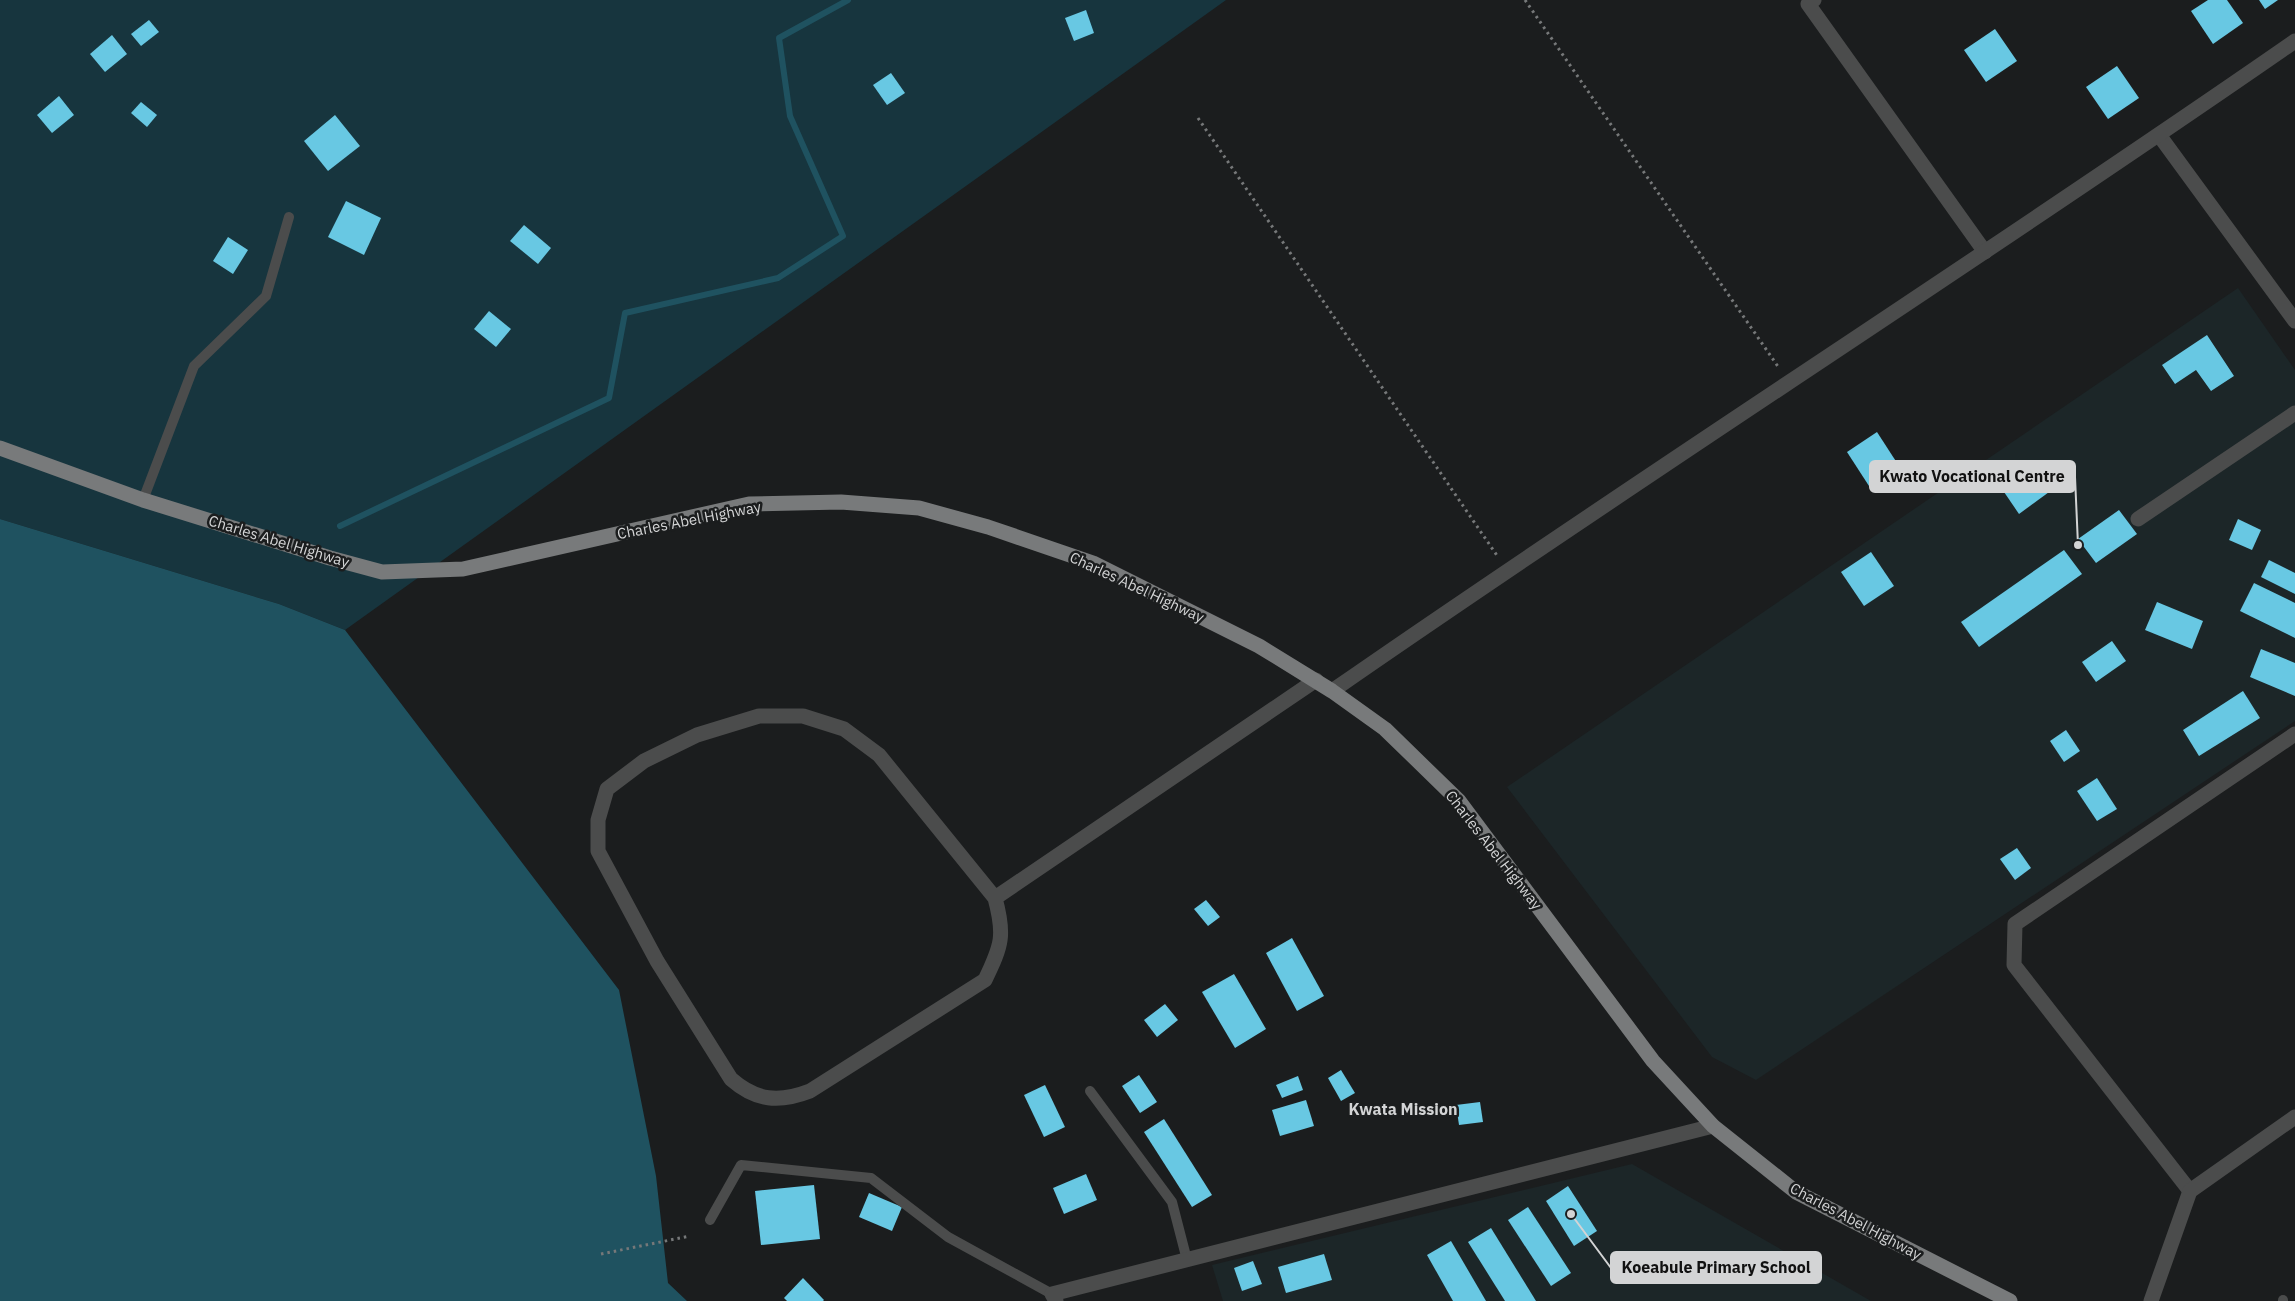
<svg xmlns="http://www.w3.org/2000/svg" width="2295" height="1301" font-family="'IBM Plex Sans',sans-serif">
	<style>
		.built { fill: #1c2628 }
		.green { fill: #17353e }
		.water { fill: #1f5260 }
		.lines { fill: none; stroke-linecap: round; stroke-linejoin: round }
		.stream { stroke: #1f5260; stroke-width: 6 }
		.building { fill: #68c8e3 }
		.path { stroke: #767879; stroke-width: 3; stroke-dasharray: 2.5 4; stroke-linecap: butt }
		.service { stroke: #4b4c4c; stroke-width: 10 }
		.minor { stroke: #4b4c4c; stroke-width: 15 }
		.primary { stroke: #787a7b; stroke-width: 15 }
		.labels { text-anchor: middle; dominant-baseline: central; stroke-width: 5; stroke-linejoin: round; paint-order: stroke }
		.street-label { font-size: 15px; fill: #d3d4d5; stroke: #1b1d1e }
		.neighbourhood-label { font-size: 16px; font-weight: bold; fill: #d3d4d5; stroke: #1b1d1e }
		.leader { fill: none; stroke: #d3d4d5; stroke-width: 2 }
		.callout-dot { fill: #d3d4d5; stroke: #1b1d1e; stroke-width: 2 }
		.callout { fill: #d3d4d5; stroke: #d3d4d5; stroke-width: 2 }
		.callout-label { font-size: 16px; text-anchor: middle; font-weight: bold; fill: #111 }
	</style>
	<rect width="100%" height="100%" fill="#1b1d1e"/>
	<g class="built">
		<polygon points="2238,288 2295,370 2295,721 1756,1080 1712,1057 1507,787"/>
		<polygon points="1632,1164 1871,1301 1223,1301 1212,1265"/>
	</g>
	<polygon class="green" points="0,0 1226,0 345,630 279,604 0,519"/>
	<polygon class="water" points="0,519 279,604 345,630 619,990 656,1176 668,1283 687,1301 0,1301"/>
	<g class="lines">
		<polyline class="stream" points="340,526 609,398 625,313 778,278 843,236 790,116 779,38 848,0"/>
	</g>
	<g class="building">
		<polygon points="2208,0 2227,0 2243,23 2213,44 2191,11"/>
		<polygon points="2259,0 2278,0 2265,9"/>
		<polygon points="1086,10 1094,33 1074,41 1065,18"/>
		<polygon points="149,20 159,32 141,46 131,34"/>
		<polygon points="1995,29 2017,61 1986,82 1964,50"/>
		<polygon points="112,35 127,54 105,72 90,54"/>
		<polygon points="2117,66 2139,98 2108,119 2086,87"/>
		<polygon points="891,73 905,93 887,105 873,85"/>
		<polygon points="59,96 74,115 52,133 37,115"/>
		<polygon points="141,102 157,115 147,127 131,113"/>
		<polygon points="335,115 360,146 328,171 304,141"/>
		<polygon points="346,201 381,218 364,255 328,237"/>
		<polygon points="524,225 551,248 538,264 510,241"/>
		<polygon points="228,237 248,250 233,274 213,261"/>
		<polygon points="489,311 511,329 496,347 474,329"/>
		<polygon points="2207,335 2234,376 2211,391 2196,370 2175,384 2162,365"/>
		<polygon points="1877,432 1899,466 1869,486 1847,452"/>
		<polygon points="2042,460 2060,484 2019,514 2002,489"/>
		<polygon points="2119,510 2137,534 2096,563 2078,539"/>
		<polygon points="2238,519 2261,530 2252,550 2229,540"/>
		<polygon points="2064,550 2082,574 1979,647 1961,622"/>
		<polygon points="1871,552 1894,586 1864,606 1841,572"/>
		<polygon points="2269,560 2295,573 2295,594 2261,577"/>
		<polygon points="2254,583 2295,603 2295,638 2240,611"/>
		<polygon points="2157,602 2203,621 2192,649 2145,630"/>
		<polygon points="2112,641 2126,661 2096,682 2082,662"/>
		<polygon points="2261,649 2295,663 2295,696 2250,677"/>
		<polygon points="2243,691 2260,718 2199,756 2183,730"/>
		<polygon points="2066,730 2080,751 2064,762 2050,741"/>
		<polygon points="2097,778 2117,809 2097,821 2077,791"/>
		<polygon points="2017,848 2031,868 2015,880 2000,859"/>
		<polygon points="1206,900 1220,917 1208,926 1194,909"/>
		<polygon points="1292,938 1324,996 1297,1011 1266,953"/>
		<polygon points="1234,974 1266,1029 1235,1048 1202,992"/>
		<polygon points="1165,1004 1178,1020 1157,1037 1144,1020"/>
		<polygon points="1341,1070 1355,1093 1341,1101 1328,1078"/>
		<polygon points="1139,1075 1157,1102 1140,1113 1122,1086"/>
		<polygon points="1298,1076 1303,1090 1282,1098 1276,1085"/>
		<polygon points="1045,1085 1065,1127 1044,1137 1024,1095"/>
		<polygon points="1306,1100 1314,1126 1280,1136 1272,1110"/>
		<polygon points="1480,1102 1483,1122 1459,1125 1456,1105"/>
		<polygon points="1164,1119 1212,1195 1192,1207 1144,1132"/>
		<polygon points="1086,1174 1097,1200 1064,1214 1053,1188"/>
		<polygon points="814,1185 820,1239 761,1245 755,1191"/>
		<polygon points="1568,1186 1597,1231 1574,1246 1546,1201"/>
		<polygon points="869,1193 902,1207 892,1231 859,1217"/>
		<polygon points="1528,1207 1571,1273 1551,1286 1508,1220"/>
		<polygon points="1491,1228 1536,1301 1505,1301 1468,1242"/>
		<polygon points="1451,1241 1486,1301 1453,1301 1427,1255"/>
		<polygon points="1324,1254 1332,1280 1286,1293 1278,1267"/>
		<polygon points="1253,1261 1262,1284 1242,1291 1234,1268"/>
		<polygon points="803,1278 824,1300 823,1301 787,1301 784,1298"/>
	</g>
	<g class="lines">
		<g class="path">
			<polyline points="1525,0 1779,368"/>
			<polyline points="1198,118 1498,557"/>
			<polyline points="601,1254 690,1236"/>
		</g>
		<g class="service">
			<polyline points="143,500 194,366 266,296 289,217"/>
			<polyline points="1090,1091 1172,1202 1187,1260"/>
			<polyline points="710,1220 741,1165 871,1178 948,1237 1052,1294"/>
			<polyline points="2283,1301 2283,1300"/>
		</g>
		<g class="minor">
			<polyline points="1814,0 1808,4 1985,252"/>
			<polyline points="2159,135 2295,321"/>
			<polyline points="2138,519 2295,413"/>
			<path d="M 1332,691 C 1650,470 1977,262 2295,41"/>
			<path d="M 995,898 C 1005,935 1002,945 985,980 L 810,1091 C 779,1103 756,1101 731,1079 L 657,961 L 598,851 L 598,820 L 607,789 L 644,761 L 697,735 L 759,716 L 803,716 L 844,729 L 879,755 L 995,898 L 1316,680"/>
			<polyline points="2190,1191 2014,965 2015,924 2295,734"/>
			<polyline points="1056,1301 1052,1294 1713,1126"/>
			<polyline points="2151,1301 2190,1191 2295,1117"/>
		</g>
		<polyline class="primary" points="0,448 143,500 330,558 382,572 463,569 749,504 841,502 919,508 988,527 1093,563 1259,646 1332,691 1385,729 1459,801 1653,1061 1713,1126 1796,1192 2010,1301"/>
	</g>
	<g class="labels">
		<g class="street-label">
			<text transform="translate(689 520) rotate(-11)">Charles Abel Highway</text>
			<text transform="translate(279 541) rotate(17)">Charles Abel Highway</text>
			<text transform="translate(1137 587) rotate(25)">Charles Abel Highway</text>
			<text transform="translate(1494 850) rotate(52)">Charles Abel Highway</text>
			<text transform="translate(1856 1221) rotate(28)">Charles Abel Highway</text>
		</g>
		<g class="neighbourhood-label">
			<text x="1403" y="1109">Kwata Mission</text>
		</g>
	</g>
	<path class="leader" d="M2078 545L2075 477M1571 1214L1611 1268"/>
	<g class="callout-dot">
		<circle cx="2078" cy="545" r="5"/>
		<circle cx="1571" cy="1214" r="5"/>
	</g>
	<g class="callout">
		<rect x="1870" y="461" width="205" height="31" rx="5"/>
		<rect x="1611" y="1252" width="210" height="31" rx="5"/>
	</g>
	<g class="callout-label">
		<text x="1972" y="482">Kwato Vocational Centre</text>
		<text x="1716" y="1273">Koeabule Primary School</text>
	</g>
</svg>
